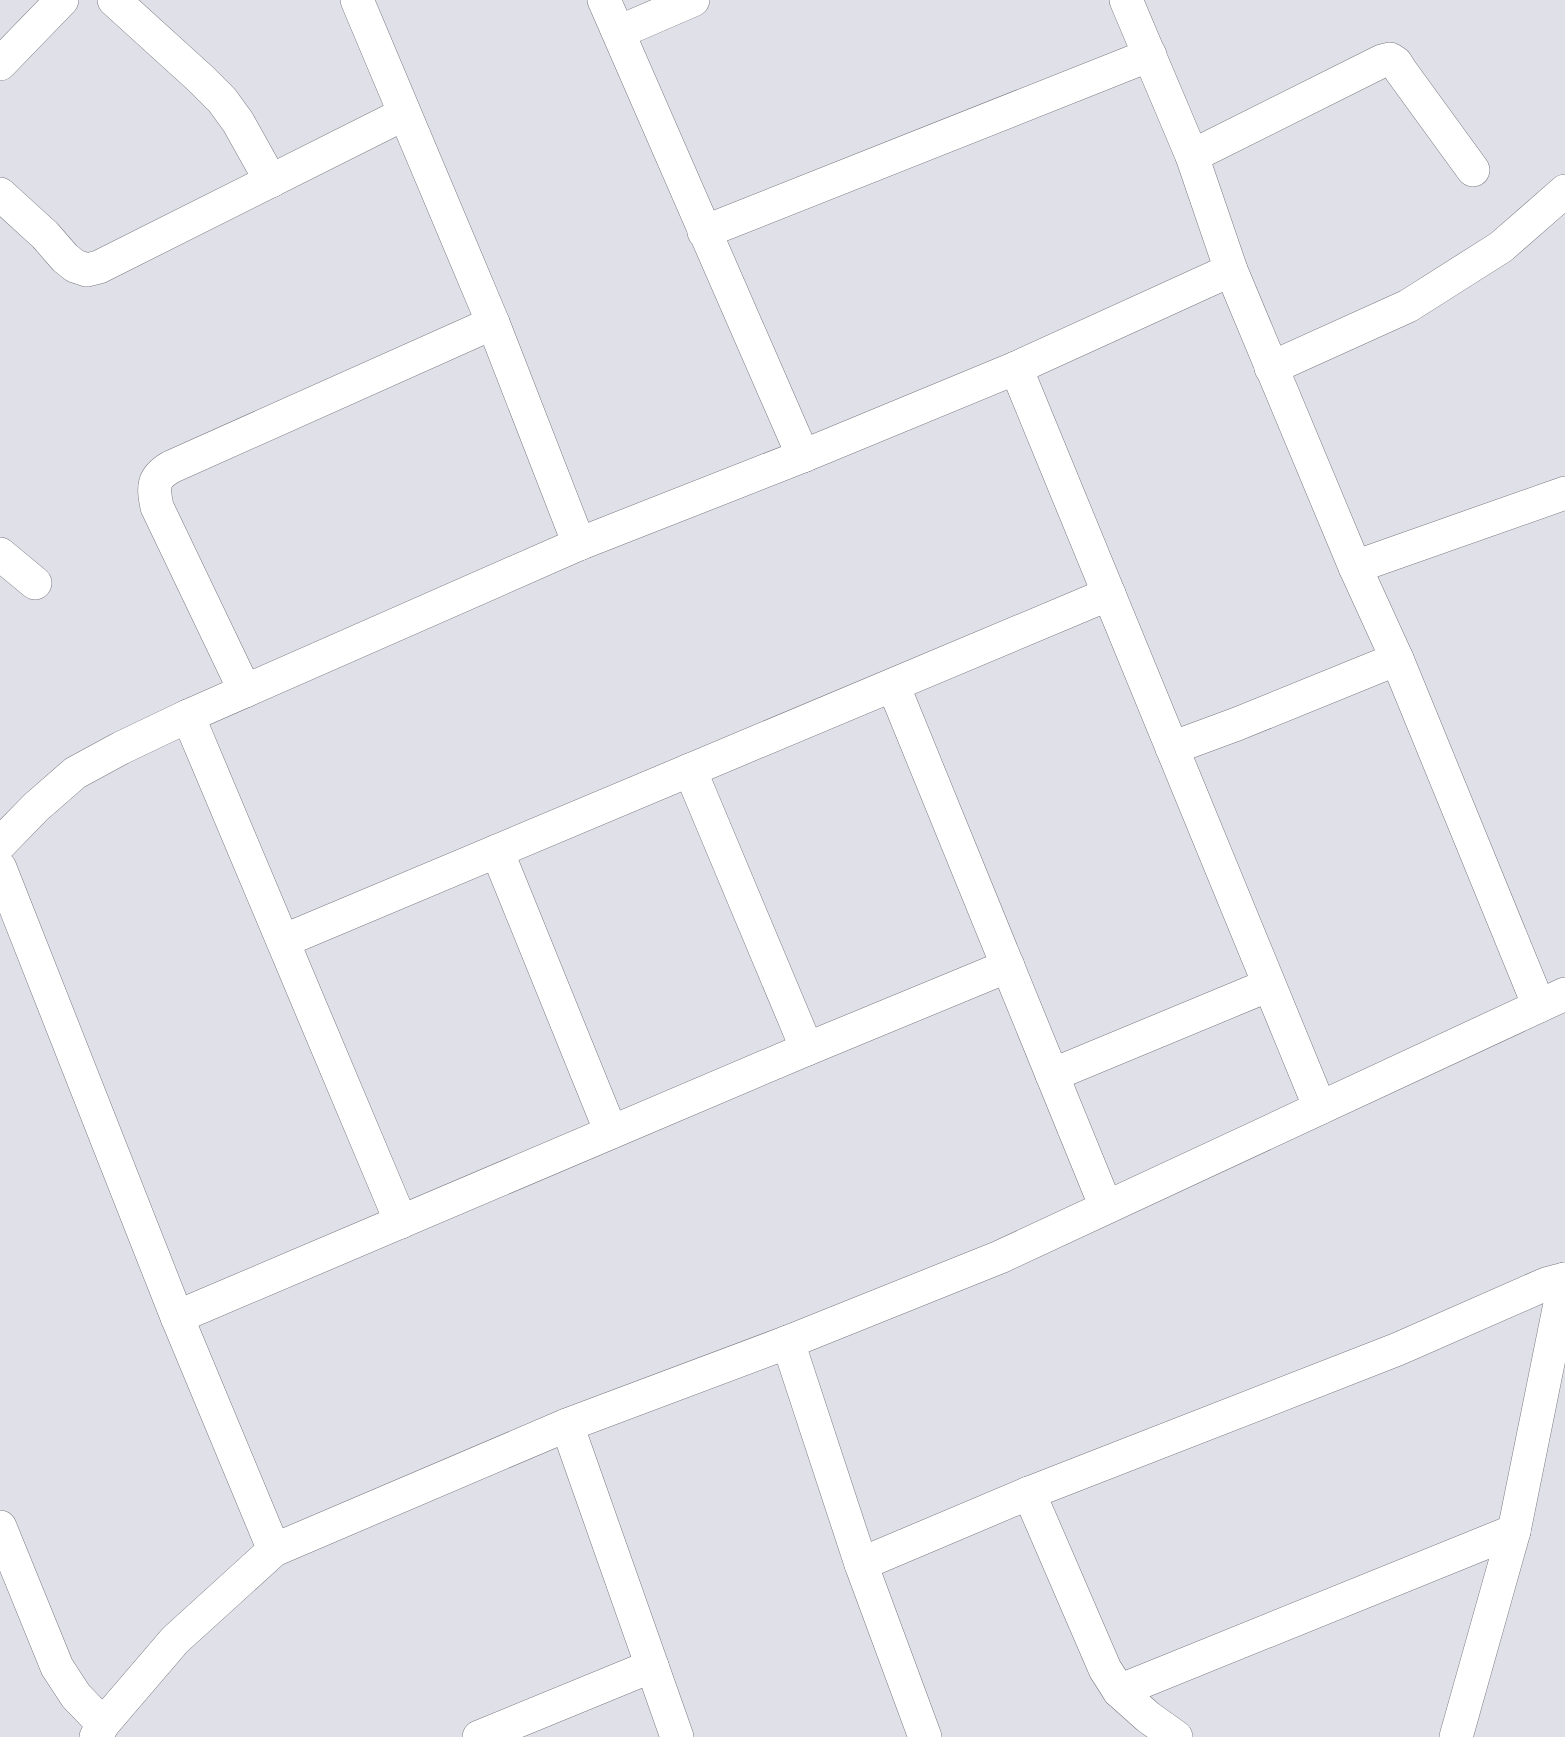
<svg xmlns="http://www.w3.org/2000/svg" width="1565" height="1737" font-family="Lato,sans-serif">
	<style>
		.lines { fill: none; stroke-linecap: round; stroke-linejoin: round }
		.minor-casing { stroke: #7a7982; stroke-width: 34 }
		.minor { stroke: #fff; stroke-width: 33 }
	</style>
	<rect width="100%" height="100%" fill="#e0e0e9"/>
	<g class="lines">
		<g class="minor-casing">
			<g id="minor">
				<polyline points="114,0 201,79 222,100 238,122 271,181"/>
				<polyline points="357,0 493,323 579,544"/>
				<polyline points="604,0 803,456"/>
				<polyline points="1126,0 1192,156 1231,270 1355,567 1397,659 1539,1006"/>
				<polyline points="619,32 693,0"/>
				<polyline points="0,64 62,0"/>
				<polyline points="1192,156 1382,61 1390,59 1396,63 1401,71 1473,170"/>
				<polyline points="0,194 45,235 65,258 75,266 87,270 99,267 404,114"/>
				<polyline points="704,232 1150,55"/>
				<polyline points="1016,368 1320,1108"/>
				<polyline points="1271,368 1408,306 1501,247 1565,191"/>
				<polyline points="0,554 35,583"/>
				<polyline points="1355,567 1565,493"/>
				<polyline points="893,685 1106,1207"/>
				<path d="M 245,691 L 157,507 C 153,487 152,478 171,467 L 493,323"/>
				<polyline points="188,716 401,1222"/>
				<polyline points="1172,748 1237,724 1397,659"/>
				<polyline points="690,770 807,1049"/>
				<polyline points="0,844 36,807 75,773 121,748 188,716 579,544 803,456 1016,368 1231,270"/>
				<polyline points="497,851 611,1132"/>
				<polyline points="0,868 177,1317 274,1550"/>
				<polyline points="283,941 1109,594"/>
				<polyline points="1052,1075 1269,985"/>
				<polyline points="177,1317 807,1049 1008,966"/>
				<polyline points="788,1342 861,1564 925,1737"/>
				<polyline points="567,1425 677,1737"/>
				<polyline points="1029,1493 1105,1669 1119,1691 1148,1717 1176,1737"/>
				<polyline points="0,1527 57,1667 76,1696 103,1724"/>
				<polyline points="861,1564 1029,1493 1398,1349 1546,1284 1565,1279"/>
				<polyline points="1119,1691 1514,1531"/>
				<polyline points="96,1737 103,1724 175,1640 274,1550 567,1425 788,1342 1000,1257 1565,994"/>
				<polyline points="479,1737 652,1666"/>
				<polyline points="1456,1737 1514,1531 1565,1279"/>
			</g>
		</g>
		<use href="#minor" class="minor"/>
	</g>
</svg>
